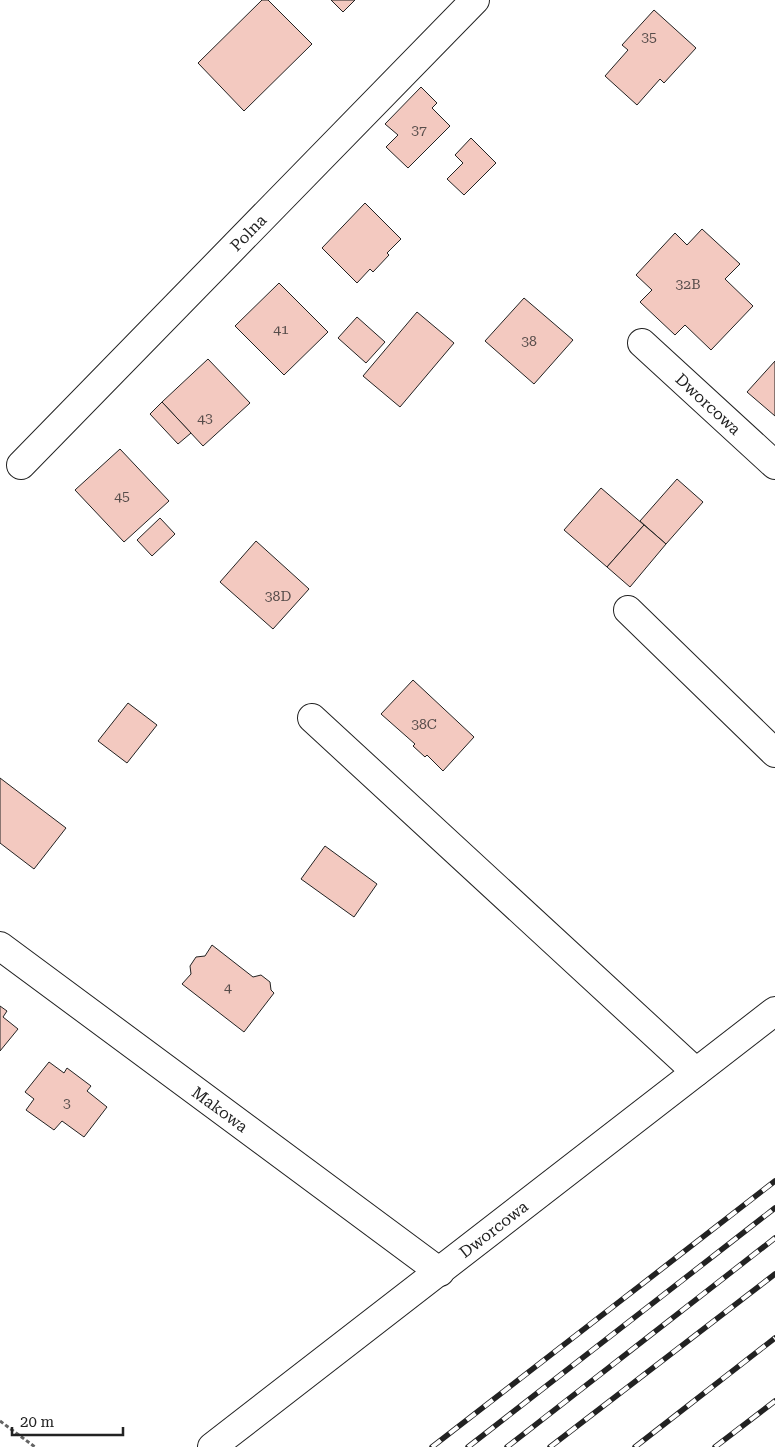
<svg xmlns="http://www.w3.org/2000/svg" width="775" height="1447" font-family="'Roboto Serif',serif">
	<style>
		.building { fill: #f3c9c0; stroke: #222 }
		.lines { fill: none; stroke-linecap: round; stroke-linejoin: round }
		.minor-casing { stroke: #222; stroke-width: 30 }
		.path { stroke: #646464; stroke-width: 3; stroke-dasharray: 4 2.5; stroke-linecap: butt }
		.minor { stroke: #fff; stroke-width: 28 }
		.rail-casing { stroke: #222; stroke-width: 5.5 }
		.rail { stroke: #fff; stroke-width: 4; stroke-dasharray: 11; stroke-linecap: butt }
		.labels { text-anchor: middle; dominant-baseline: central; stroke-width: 4; stroke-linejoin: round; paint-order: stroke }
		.number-label { font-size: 14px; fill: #564c4a }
		.street-label { font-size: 16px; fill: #222; stroke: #fff }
	</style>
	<rect width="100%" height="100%" fill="#fff"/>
	<g class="building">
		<polygon points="262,0 268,0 312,44 244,111 198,63"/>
		<polygon points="331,0 355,0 343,12"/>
		<polygon points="654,10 696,48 664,83 660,79 637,105 605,76 628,50 622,45"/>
		<polygon points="421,87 437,103 432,108 450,126 408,168 386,147 398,135 385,124"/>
		<polygon points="471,138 496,163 464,195 447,179 463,163 455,155"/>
		<polygon points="365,203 401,239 387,253 389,255 373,272 370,269 357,283 322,248"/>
		<polygon points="702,229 740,264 725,279 753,306 711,350 685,325 675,335 640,302 652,290 636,275 675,233 687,245"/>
		<polygon points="279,283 328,332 284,375 235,326"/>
		<polygon points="524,298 573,340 534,384 485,341"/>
		<polygon points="417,312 454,343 400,407 363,376"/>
		<polygon points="357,317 385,342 366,363 338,338"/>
		<polygon points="208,359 250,403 203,446 162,402"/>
		<polygon points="775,361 775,416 747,392"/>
		<polygon points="162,402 191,433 178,444 150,414"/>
		<polygon points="120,449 169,501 124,542 75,490"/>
		<polygon points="677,479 703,502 666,544 640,521"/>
		<polygon points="601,488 644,525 607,567 564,530"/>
		<polygon points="160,518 175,534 152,556 137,540"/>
		<polygon points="644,525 666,544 630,587 607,567"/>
		<polygon points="256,541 309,589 273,629 220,582"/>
		<polygon points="413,680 474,737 443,771 427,755 425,757 413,746 415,744 381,714"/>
		<polygon points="128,703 157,725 127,763 98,741"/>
		<polygon points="0,778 66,828 34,869 0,843"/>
		<polygon points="325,846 377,884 354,917 301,879"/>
		<polygon points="212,945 253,977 261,975 270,982 271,990 274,993 244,1032 182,984 191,974 190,966 196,957 205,956"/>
		<polygon points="0,1006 7,1011 3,1017 18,1029 0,1051"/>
		<polygon points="49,1062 64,1073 67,1068 91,1086 87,1091 107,1107 84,1137 62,1121 54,1130 26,1110 34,1099 25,1092"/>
	</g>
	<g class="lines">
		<g class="minor-casing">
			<g id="minor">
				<path id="s1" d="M 642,343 L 775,465"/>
				<path id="s2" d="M 21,465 L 475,0"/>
				<polyline points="628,610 775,753"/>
				<polyline points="312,718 696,1072"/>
				<path id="s3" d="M 0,946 L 440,1272"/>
				<path id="s4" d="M 212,1447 L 775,1011"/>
			</g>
		</g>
		<polyline class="path" points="0,1421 35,1447"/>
		<use href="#minor" class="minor"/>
		<g class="rail-casing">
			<g id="rail">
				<polyline points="432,1447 775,1181"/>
				<polyline points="468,1447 775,1208"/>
				<polyline points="507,1447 775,1238"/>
				<polyline points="550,1447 775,1274"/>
				<polyline points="635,1447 775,1338"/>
				<polyline points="715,1447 775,1401"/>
			</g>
		</g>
		<use href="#rail" class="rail"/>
	</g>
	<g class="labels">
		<g class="number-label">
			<text x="649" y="37">35</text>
			<text x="419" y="130">37</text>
			<text x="688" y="284">32B</text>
			<text x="281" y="329">41</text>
			<text x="529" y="341">38</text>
			<text x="205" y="418">43</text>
			<text x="122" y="496">45</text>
			<text x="278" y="596">38D</text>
			<text x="424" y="724">38C</text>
			<text x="228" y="987">4</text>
			<text x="67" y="1103">3</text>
		</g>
		<g class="street-label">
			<text stroke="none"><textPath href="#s2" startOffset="325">Polna</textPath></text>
			<text stroke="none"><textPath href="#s1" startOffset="90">Dworcowa</textPath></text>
			<text stroke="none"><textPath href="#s3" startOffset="274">Makowa</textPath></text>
			<text stroke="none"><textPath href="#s4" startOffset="356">Dworcowa</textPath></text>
		</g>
	</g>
	<path d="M12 1427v8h111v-8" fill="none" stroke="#222222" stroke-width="2.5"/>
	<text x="20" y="1427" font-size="15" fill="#222222" stroke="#ffffff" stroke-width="4" paint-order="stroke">20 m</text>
</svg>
